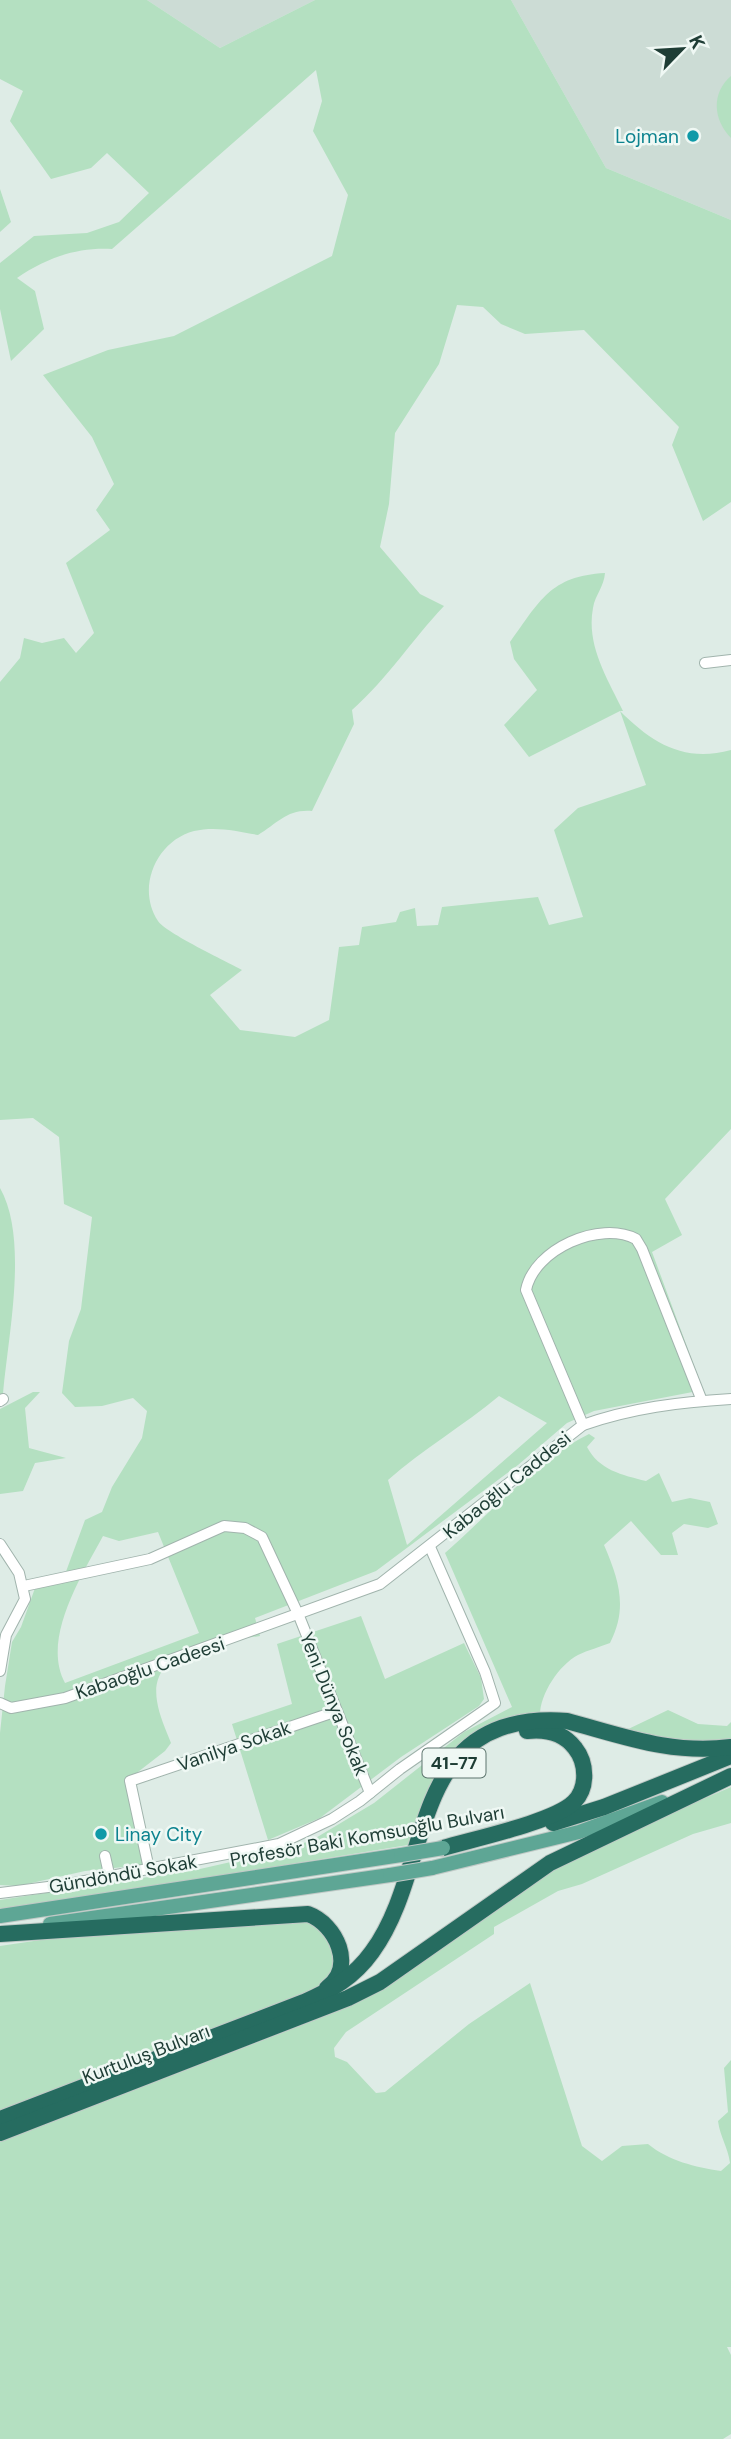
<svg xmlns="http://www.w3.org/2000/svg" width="731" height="2439" font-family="'DM Sans',sans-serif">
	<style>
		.built { fill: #ccdcd5 }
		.green { fill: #b4e0c1; fill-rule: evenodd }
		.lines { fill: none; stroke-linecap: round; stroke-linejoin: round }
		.minor-casing { stroke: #a1b4ad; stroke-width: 12 }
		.major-casing { stroke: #c0c9c6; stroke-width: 16 }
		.highway-casing { stroke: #c0c9c6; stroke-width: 18 }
		.minor { stroke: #fff; stroke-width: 10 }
		.major { stroke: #5ea695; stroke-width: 14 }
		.highway { stroke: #266c60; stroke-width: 16 }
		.major-bridge-casing { stroke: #c0c9c6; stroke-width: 16; stroke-linecap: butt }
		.major-bridge { stroke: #5ea695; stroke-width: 14 }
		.culture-dot { fill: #0f9aa8; stroke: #eff8f4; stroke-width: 2.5 }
		.labels { text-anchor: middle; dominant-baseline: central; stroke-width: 5; stroke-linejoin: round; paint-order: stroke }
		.shield { fill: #eff8f4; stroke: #5d756e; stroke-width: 2 }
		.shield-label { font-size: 18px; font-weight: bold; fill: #1e3d35 }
		.culture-label { font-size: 19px; fill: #0d838f; stroke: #eff8f4; text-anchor: end }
		.street-label { font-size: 19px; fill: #1e3d35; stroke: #eff8f4 }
	</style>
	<rect width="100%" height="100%" fill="#deece6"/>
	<g class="built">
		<polygon points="147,0 315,0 220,48"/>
		<polygon points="511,0 731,0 731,220 606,168"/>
	</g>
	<g class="green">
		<path d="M 0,0 L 147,0 L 220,48 L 315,0 L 511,0 L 606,168 L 731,220 L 731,502 L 703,521 L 672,445 L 679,427 L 584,330 L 525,334 L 501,324 L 483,307 L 457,305 L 439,364 L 395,433 L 389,504 L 380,547 L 420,594 L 444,606 C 411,641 388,678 352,710 L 354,724 L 312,811 C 287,809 278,823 258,835 C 237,831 215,826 194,831 C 156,841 136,888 158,921 C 166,933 226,961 242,970 L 210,995 L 240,1030 L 295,1037 L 329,1020 L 339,947 L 359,945 L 362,927 L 396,922 L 400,912 L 415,908 L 417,926 L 438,925 L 442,907 L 538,897 L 549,925 L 583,917 L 554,830 L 578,808 L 646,785 L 620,711 L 529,757 L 504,725 L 537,690 L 514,659 L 510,642 C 540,601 550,576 605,573 C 604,587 595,595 593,608 C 586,645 607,678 623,711 L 620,711 C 652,743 684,763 731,750 L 731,1129 L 665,1199 L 682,1235 L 652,1252 L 703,1390 L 594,1411 L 567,1423 L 518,1465 L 376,1571 L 255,1618 L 260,1636 C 223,1642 148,1646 157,1701 C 159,1715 166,1730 171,1743 L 165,1751 L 125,1782 L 143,1865 L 85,1871 L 18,1886 L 0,1885 L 0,1733 L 5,1686 L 12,1642 L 21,1627 L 39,1577 L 64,1577 L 85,1520 L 102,1512 L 112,1487 L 142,1438 L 147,1411 L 133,1398 L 102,1406 L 75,1407 L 62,1393 L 69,1341 L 81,1309 L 92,1217 L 64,1204 L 59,1137 L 33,1118 L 0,1120 L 0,682 L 20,658 L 24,638 L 42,643 L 64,638 L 76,653 L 94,633 L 66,563 L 110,530 L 96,510 L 114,484 L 92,437 L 43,375 L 108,350 L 174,336 L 332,256 L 348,195 L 313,131 L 322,101 L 316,70 L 112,249 C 77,247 46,258 17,278 L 35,291 L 44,329 L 11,361 L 0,309 L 0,263 L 34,236 L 87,233 L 119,222 L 149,193 L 107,153 L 91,168 L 51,179 L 10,121 L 23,91 L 0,79 ZM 499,1396 L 547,1423 L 407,1545 L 388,1480 C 423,1449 463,1426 499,1396 ZM 158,1532 L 199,1633 L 65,1683 C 41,1639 82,1575 103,1536 L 119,1541 Z"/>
		<path d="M 731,76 L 731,138 C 713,120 711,93 731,76 Z"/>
		<polygon points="0,189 11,222 0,232"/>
		<path d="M 0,1188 C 29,1239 8,1335 3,1394 L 0,1395 Z"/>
		<polygon points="33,1392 40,1392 25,1408 29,1448 66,1458 35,1463 23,1491 0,1494 0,1409"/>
		<path d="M 589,1434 L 595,1438 L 587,1447 C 599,1470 622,1475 646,1481 L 659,1473 L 672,1502 L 690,1498 L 710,1502 L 718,1524 L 708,1528 L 684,1524 L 672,1533 L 678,1555 L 661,1555 L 631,1521 L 604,1545 C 619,1580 628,1608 610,1643 C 600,1647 588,1650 578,1655 C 559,1665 540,1694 540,1715 L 517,1718 L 449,1760 L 432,1784 L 408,1845 L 0,1911 L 0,1900 L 200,1869 L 288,1849 L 314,1839 L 374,1803 L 464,1732 L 512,1707 L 445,1553 C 487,1516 541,1457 589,1434 Z"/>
		<polygon points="361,1616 385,1679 464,1643 481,1678 484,1699 479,1706 401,1757 320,1818 268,1840 232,1724 292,1704 277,1644"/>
		<polygon points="668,1710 698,1724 727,1726 731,1722 731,1740 682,1744 622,1732"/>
		<path d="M 731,1787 L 731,1823 L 693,1834 L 582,1884 L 558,1891 L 494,1927 L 494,1934 L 346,2032 L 334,2048 L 335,2057 L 347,2062 L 376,2093 L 385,2092 L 469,2024 L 530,1983 L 582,2146 L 602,2161 L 622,2146 L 648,2144 C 669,2161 695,2167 721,2171 L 730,2163 C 728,2147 720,2137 718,2121 L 728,2112 L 724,2068 L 731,2060 L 731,2347 L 727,2347 L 731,2355 L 731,2434 L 723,2439 L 0,2439 L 0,2142 L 341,2010 C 410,1975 469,1923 533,1882 C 594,1842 664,1816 731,1787 Z"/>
		<path d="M 299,1920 C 330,1924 333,1942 335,1969 L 326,1982 L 311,1992 L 0,2114 L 0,1946 L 54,1938 Z"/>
	</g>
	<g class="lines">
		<g class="minor-casing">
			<g id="minor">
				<polyline points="705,663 731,660"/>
				<polyline points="0,1401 3,1399"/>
				<path d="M 583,1425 L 526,1290 C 534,1249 600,1220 636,1239 L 642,1249 L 702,1401"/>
				<polyline points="0,1544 19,1573 25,1599 6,1635 0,1671"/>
				<polyline points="24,1586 150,1559 224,1526 245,1528 262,1537 299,1616 370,1793"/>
				<path d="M 0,1703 L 11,1708 L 65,1698 L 380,1584 L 583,1425 C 631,1408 680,1402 731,1399"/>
				<polyline points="105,1856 109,1874"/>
				<polyline points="149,1869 130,1781 337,1711"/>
				<polyline points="0,1893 64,1885 279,1844 332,1819 360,1801 400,1769 495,1703 485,1672 430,1547"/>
			</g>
		</g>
		<g class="major-casing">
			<g id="major">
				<polyline points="432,1868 579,1832 662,1802"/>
				<polyline points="0,1916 401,1855"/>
				<polyline points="50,1924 390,1875"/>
			</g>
		</g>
		<g class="highway-casing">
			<g id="highway">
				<polyline points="553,1823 604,1807 731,1756"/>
				<path d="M 443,1848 C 473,1839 554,1822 574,1802 C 588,1788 587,1763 575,1748 C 563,1732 545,1729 527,1731"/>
				<path d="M 0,1934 L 308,1914 C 336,1924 356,1967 327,1988"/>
				<path d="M 0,2119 L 304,2002 C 332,1990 354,1977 372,1952 C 436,1865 405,1709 567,1721 C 623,1736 672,1755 731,1747"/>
				<polyline points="0,2133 348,1998 380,1982 550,1863 731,1776"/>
			</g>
		</g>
		<use href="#minor" class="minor"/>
		<use href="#major" class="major"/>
		<use href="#highway" class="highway"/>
		<g class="major-bridge-casing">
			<g id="major-bridge">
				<polyline points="401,1855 443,1848"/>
				<polyline points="390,1875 432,1868"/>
			</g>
		</g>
		<use href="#major-bridge" class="major-bridge"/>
	</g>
	<g class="culture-dot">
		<circle cx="693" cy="136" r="7"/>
		<circle cx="101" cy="1834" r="7"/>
	</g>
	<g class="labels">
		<rect class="shield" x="422.5" y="1748.5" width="63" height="29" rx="5"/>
		<g class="shield-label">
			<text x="454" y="1763">41-77</text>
		</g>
		<g class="culture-label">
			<text x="679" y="136">Lojman</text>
			<text x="115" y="1834" text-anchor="start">Linay City</text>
		</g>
		<g class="street-label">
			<text transform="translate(507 1485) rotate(-39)">Kabaoğlu Caddesi</text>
			<text transform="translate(150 1668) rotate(-19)">Kabaoğlu Cadeesi</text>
			<text transform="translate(334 1704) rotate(68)">Yeni Dünya Sokak</text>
			<text transform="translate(234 1746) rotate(-19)">Vanilya Sokak</text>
			<text transform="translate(367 1836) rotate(-10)">Profesör Baki Komsuoğlu Bulvarı</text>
			<text transform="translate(123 1874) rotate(-10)">Gündöndü Sokak</text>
			<text transform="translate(146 2054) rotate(-21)">Kurtuluş Bulvarı</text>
		</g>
	</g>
	<g transform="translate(682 49) rotate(65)" stroke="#eff8f4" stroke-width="5" paint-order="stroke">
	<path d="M0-5L12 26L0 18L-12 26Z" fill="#1e3d35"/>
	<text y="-10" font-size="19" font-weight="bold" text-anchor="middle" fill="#1e3d35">K</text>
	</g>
</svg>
